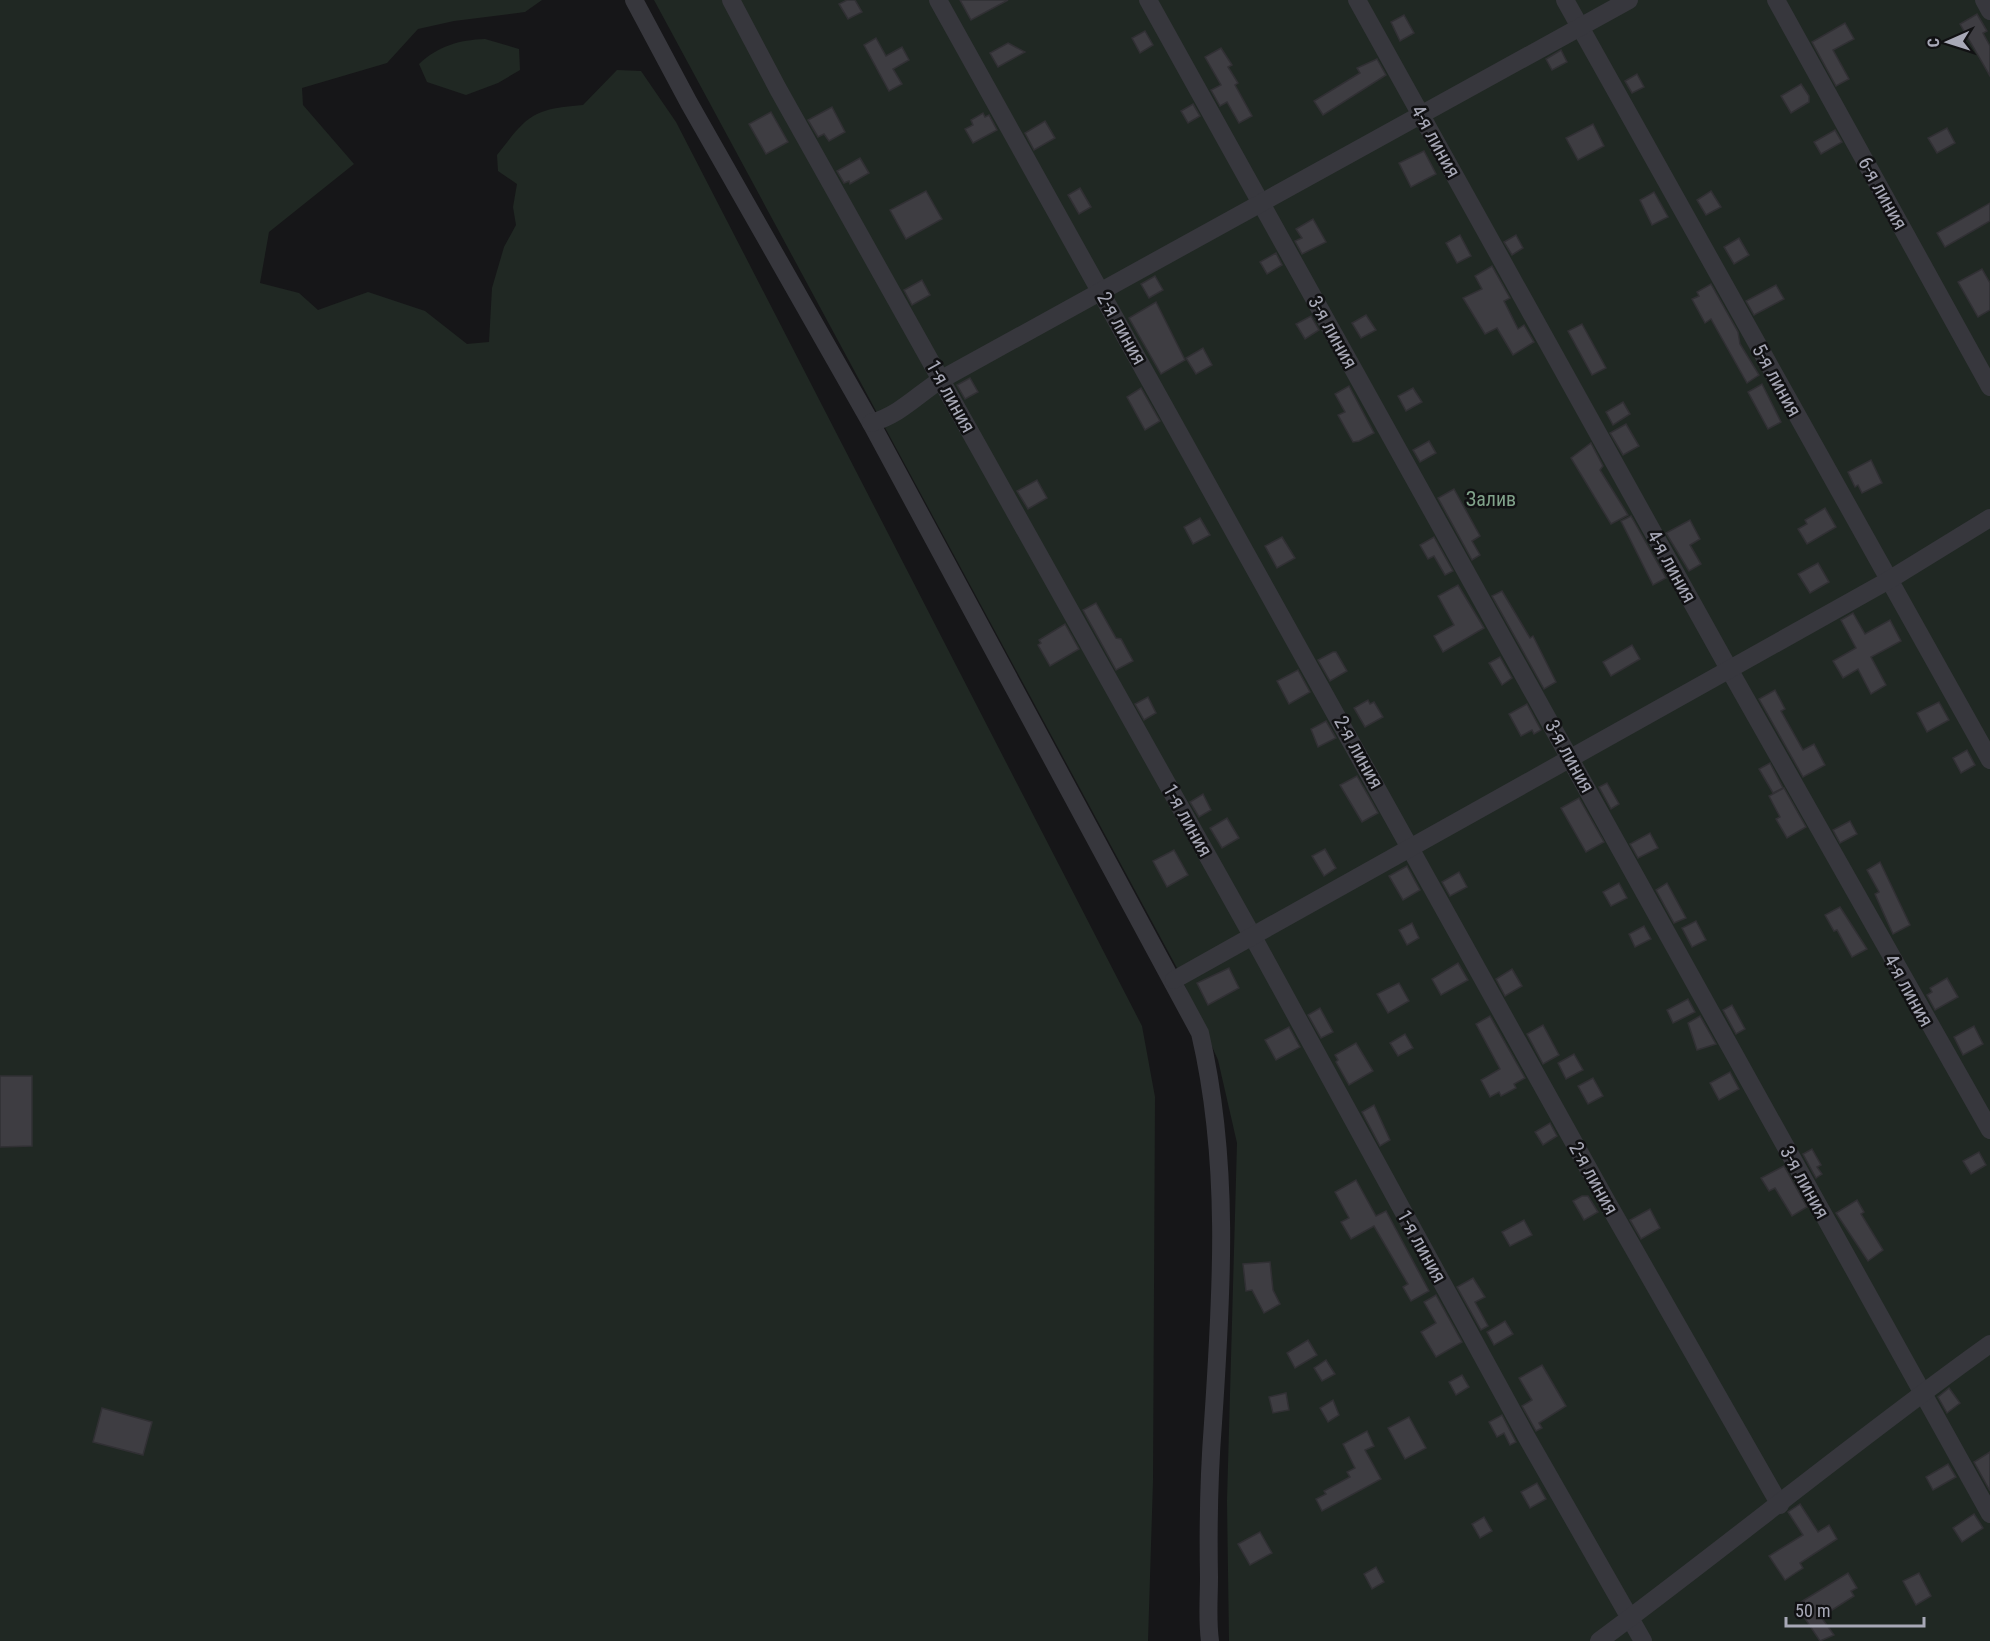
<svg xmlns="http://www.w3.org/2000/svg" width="1990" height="1641" font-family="'Roboto Condensed',sans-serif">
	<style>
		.green { fill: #202823 }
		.building { fill: #3e3d42; stroke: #313034; stroke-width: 1.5 }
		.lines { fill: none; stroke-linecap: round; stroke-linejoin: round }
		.minor { stroke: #37373d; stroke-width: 18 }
		.labels { text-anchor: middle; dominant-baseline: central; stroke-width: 5; stroke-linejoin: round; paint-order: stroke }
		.street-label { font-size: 20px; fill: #a8a9b7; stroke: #111113 }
		.park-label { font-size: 20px; fill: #80a28a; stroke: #111113 }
	</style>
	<rect width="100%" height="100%" fill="#161618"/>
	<g class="green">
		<path d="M 0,0 L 542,0 L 525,12 L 454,21 L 418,29 L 387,63 L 302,88 L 303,105 L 354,164 L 269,232 L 260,283 L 299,293 L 318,310 L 368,292 L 425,311 L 467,344 L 489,342 L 492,288 L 504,247 L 516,225 L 513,207 L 517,184 L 498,171 L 497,155 C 528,115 532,109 583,105 L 617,70 L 641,71 L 676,122 L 1142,1026 L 1155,1097 L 1153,1481 L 1148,1641 L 0,1641 Z"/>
		<polygon points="654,0 1990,0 1990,1641 1229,1641 1227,1501 1237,1143 1218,1060 1177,968"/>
		<path d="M 485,39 L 519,49 L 520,70 L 498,83 L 466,95 L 427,82 L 419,64 C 438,46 459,40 485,39 Z"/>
	</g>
	<g class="building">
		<polygon points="847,0 855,0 862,12 848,19 839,4"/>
		<polygon points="960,0 1008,0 971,20"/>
		<polygon points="1977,14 1987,31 1983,33 1990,46 1990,76 1960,24"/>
		<polygon points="1404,15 1414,33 1400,41 1391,22"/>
		<polygon points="1845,23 1854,39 1833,50 1849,79 1836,86 1812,42"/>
		<polygon points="1145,31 1153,45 1140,53 1132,38"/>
		<polygon points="876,38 886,56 902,47 909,60 893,69 902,84 889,91 864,45"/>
		<polygon points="1008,43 1025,52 998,67 990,53"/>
		<polygon points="1221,48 1232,65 1228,67 1238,83 1235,85 1252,116 1239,123 1227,102 1220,106 1211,90 1221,85 1205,57"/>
		<polygon points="1561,50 1567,62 1552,70 1546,59"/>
		<polygon points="1377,59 1386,75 1323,115 1314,101 1360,73 1357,68"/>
		<polygon points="1637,74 1644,87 1632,93 1625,81"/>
		<polygon points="1801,84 1809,96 1809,102 1791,113 1781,96"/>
		<polygon points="1193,104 1200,116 1188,123 1181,111"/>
		<polygon points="832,107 845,132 829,141 824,134 818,137 808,120"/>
		<polygon points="771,112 788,142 766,154 749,124"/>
		<polygon points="983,113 985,117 989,115 997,130 973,143 965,129 973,125 971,120"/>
		<polygon points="1045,121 1055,138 1034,150 1025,133"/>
		<polygon points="1593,124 1604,146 1578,160 1566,138"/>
		<polygon points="1947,128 1955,143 1937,153 1928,138"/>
		<polygon points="1835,130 1842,142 1821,154 1814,142"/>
		<polygon points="1424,151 1436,174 1411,187 1399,163"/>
		<polygon points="860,158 869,173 850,184 849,181 844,183 837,171"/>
		<polygon points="1080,188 1091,207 1079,214 1068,195"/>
		<polygon points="926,191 942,219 906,239 890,210"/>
		<polygon points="1711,191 1721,207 1706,215 1697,200"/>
		<polygon points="1654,192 1668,217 1652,225 1640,200"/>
		<polygon points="1990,203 1990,221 1945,247 1937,233"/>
		<polygon points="1313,219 1326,242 1302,254 1295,241 1302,238 1296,229"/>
		<polygon points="1460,235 1471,256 1457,263 1446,243"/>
		<polygon points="1516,235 1523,248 1512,255 1504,242"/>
		<polygon points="1739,238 1749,255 1734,264 1724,247"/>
		<polygon points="1276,253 1282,265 1267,274 1260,262"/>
		<polygon points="1492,266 1510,298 1504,301 1518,329 1524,325 1534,342 1513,355 1497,328 1485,334 1463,298 1482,289 1475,276"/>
		<polygon points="1982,269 1990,283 1990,310 1978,317 1958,282"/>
		<polygon points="1155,276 1163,290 1149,298 1141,284"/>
		<polygon points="922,280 930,295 912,305 904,290"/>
		<polygon points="1711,284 1738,332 1740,344 1759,375 1747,383 1711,319 1705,323 1692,299 1699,296 1697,292"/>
		<polygon points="1776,285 1784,299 1754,315 1746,301"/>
		<polygon points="1156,302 1185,360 1161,374 1129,318"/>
		<polygon points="1366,315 1376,330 1361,338 1352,323"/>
		<polygon points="1311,316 1319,330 1305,339 1296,324"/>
		<polygon points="1582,324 1606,368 1592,375 1568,331"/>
		<polygon points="1203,348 1212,365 1196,374 1186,358"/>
		<polygon points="970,378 978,392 965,399 957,385"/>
		<polygon points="1762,384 1781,422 1768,429 1748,392"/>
		<polygon points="1349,386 1374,433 1359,441 1353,442 1338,415 1345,412 1335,394"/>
		<polygon points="1141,388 1160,421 1145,430 1127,397"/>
		<polygon points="1413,388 1422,402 1406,411 1398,396"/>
		<polygon points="1623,402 1630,414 1613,425 1606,412"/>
		<polygon points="1626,424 1639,446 1623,455 1610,433"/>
		<polygon points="1429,441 1436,453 1420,462 1413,450"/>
		<polygon points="1591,443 1603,466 1600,470 1628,515 1611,524 1571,458"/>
		<polygon points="1871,460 1882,483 1862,493 1858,485 1855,487 1848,472"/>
		<polygon points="1037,480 1047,498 1028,509 1017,491"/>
		<polygon points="1454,489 1480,536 1472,541 1480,555 1472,560 1438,498"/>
		<polygon points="1825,508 1836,527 1807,544 1798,529 1807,524 1805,520"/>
		<polygon points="1631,516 1666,578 1653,585 1621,521"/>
		<polygon points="1200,518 1210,535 1193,544 1184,527"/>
		<polygon points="1690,520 1700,539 1690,545 1701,564 1689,571 1666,533"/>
		<polygon points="1282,537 1295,558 1277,568 1265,546"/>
		<polygon points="1434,537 1453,571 1445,575 1434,556 1428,559 1420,545"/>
		<polygon points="1818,563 1829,582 1810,593 1798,574"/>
		<polygon points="1458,585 1484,628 1443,652 1434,636 1454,625 1438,596"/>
		<polygon points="1502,591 1530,638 1533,636 1556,682 1544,689 1492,596"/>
		<polygon points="1096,603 1116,638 1121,639 1133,661 1116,670 1083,610"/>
		<polygon points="1853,613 1865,634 1890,620 1901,641 1871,657 1886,685 1871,694 1858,669 1843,678 1833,661 1856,648 1841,620"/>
		<polygon points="1065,624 1079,649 1050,666 1038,645 1041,643 1039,640"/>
		<polygon points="1632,645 1640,659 1611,676 1603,662"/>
		<polygon points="1333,652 1336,652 1347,671 1330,681 1318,660"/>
		<polygon points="1500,657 1512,678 1502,685 1489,663"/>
		<polygon points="1298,670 1310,692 1289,704 1277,681"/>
		<polygon points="1775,690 1785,709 1781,711 1803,750 1814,744 1825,765 1803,777 1759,699"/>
		<polygon points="1148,697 1156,713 1144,720 1135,704"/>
		<polygon points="1368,700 1370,704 1374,702 1383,717 1365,727 1354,708"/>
		<polygon points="1939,702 1949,720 1927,732 1917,713"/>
		<polygon points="1527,704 1541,730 1534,734 1532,730 1521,736 1509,714"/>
		<polygon points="1326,721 1336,738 1318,747 1311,729"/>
		<polygon points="1967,750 1975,765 1961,773 1953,758"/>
		<polygon points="1770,763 1783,788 1773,793 1759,769"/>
		<polygon points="1357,776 1378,813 1362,822 1340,785"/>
		<polygon points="1607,783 1619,804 1611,809 1599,787"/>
		<polygon points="1784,788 1806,827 1787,838 1776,819 1780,817 1769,796"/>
		<polygon points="1203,794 1211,810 1199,817 1190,802"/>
		<polygon points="1579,798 1604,842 1586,852 1561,808"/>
		<polygon points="1227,818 1239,838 1222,848 1210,828"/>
		<polygon points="1850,821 1857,834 1840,843 1833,830"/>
		<polygon points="1650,833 1658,848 1638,858 1630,844"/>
		<polygon points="1325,849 1336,868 1324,876 1312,856"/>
		<polygon points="1174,850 1188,875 1167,887 1153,861"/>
		<polygon points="1880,862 1910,925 1893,934 1875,894 1879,892 1867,870"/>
		<polygon points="1407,866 1420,890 1403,900 1389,876"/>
		<polygon points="1459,872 1467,887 1450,896 1442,882"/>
		<polygon points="1619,883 1627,898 1611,906 1603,892"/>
		<polygon points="1667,883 1686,918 1674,923 1656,890"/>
		<polygon points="1840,907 1867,949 1852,957 1837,930 1834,931 1825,915"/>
		<polygon points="1696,921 1706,940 1692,947 1682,928"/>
		<polygon points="1412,923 1419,938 1407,945 1399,930"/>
		<polygon points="1644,926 1651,939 1635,947 1629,934"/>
		<polygon points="1458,963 1468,980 1441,995 1432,979"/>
		<polygon points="1229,968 1239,988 1208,1005 1197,983"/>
		<polygon points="1512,969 1522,986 1505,996 1496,979"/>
		<polygon points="1947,978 1958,997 1935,1010 1927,995 1932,992 1930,988"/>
		<polygon points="1399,983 1409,1001 1388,1013 1377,994"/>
		<polygon points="1688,999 1695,1012 1673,1023 1667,1010"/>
		<polygon points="1732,1005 1745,1029 1736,1034 1723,1010"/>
		<polygon points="1320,1008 1333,1032 1321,1038 1308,1015"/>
		<polygon points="1490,1016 1525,1078 1514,1084 1516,1088 1501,1096 1499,1092 1490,1097 1481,1080 1500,1069 1476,1024"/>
		<polygon points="1700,1016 1716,1044 1697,1050 1688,1023"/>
		<polygon points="1543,1025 1559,1055 1543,1064 1527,1034"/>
		<polygon points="1974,1026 1983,1044 1963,1055 1954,1037"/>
		<polygon points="1289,1027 1300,1047 1276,1060 1265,1040"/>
		<polygon points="1405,1034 1413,1048 1398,1056 1390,1043"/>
		<polygon points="1356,1043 1373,1071 1349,1085 1336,1062 1338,1060 1335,1055"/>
		<polygon points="1574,1054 1583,1070 1566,1079 1558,1063"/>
		<polygon points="1730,1072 1739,1089 1719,1100 1710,1083"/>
		<polygon points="0,1076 32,1076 32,1146 0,1147"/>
		<polygon points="1593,1078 1603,1096 1588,1104 1578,1086"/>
		<polygon points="1374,1105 1390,1140 1380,1146 1362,1112"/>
		<polygon points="1550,1123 1557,1136 1543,1145 1535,1132"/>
		<polygon points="1812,1149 1821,1165 1817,1167 1822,1174 1816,1178 1803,1154"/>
		<polygon points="1979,1152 1986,1165 1971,1174 1963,1161"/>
		<polygon points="1784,1166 1807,1207 1792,1216 1775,1188 1769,1191 1761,1178"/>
		<polygon points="1356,1180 1376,1216 1386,1211 1429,1291 1411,1301 1403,1287 1408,1284 1374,1226 1351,1239 1341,1222 1349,1218 1335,1192"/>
		<polygon points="1582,1196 1588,1196 1598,1212 1584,1220 1573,1201"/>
		<polygon points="1857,1200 1864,1212 1861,1214 1883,1250 1868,1261 1836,1213"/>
		<polygon points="1650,1209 1660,1228 1641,1239 1630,1220"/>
		<polygon points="1524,1220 1532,1235 1510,1246 1502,1232"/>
		<polygon points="1270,1262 1273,1290 1280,1304 1264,1313 1252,1290 1246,1291 1243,1264"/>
		<polygon points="1473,1278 1485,1297 1475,1302 1488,1326 1481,1330 1457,1287"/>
		<polygon points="1436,1295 1462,1342 1436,1357 1421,1332 1436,1323 1424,1302"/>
		<polygon points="1505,1321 1513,1334 1494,1345 1487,1332"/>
		<polygon points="1308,1340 1317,1355 1295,1368 1287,1353"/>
		<polygon points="1326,1360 1335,1374 1322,1381 1314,1368"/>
		<polygon points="1542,1365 1566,1406 1539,1423 1542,1428 1536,1431 1522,1406 1532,1400 1519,1378"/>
		<polygon points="1462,1375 1469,1387 1456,1395 1449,1382"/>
		<polygon points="1949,1388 1960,1403 1947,1413 1938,1397"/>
		<polygon points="1286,1393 1289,1410 1273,1413 1269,1397"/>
		<polygon points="1333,1400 1339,1415 1328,1422 1320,1408"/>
		<polygon points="102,1408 152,1422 143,1455 93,1442"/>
		<polygon points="1502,1415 1516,1442 1510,1445 1504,1433 1497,1437 1489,1422"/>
		<polygon points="1409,1417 1426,1448 1405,1459 1388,1428"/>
		<polygon points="1367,1431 1374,1446 1365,1450 1381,1479 1322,1511 1316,1499 1326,1494 1324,1491 1350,1477 1347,1472 1355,1468 1343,1444"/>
		<polygon points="1990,1452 1990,1491 1974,1462"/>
		<polygon points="1948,1464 1956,1477 1933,1490 1926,1477"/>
		<polygon points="1537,1483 1546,1499 1530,1508 1521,1492"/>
		<polygon points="1800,1504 1818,1532 1829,1525 1837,1539 1800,1563 1803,1568 1785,1580 1769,1556 1803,1535 1788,1512"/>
		<polygon points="1974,1514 1983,1528 1962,1542 1953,1528"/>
		<polygon points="1484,1517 1492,1531 1480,1538 1472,1524"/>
		<polygon points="1260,1532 1272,1553 1250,1565 1238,1544"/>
		<polygon points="1376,1567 1384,1582 1372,1589 1364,1574"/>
		<polygon points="1848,1573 1857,1588 1851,1591 1854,1596 1821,1617 1834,1635 1820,1641 1796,1605"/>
		<polygon points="1919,1573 1931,1596 1916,1605 1903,1581"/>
	</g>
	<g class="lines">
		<g class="minor">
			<path d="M 634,0 L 689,103 L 871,423 L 1200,1033 C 1230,1161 1222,1292 1213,1423 C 1209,1474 1208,1525 1209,1577 C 1209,1598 1207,1620 1210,1641"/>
			<polyline points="731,0 778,89 1253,937 1526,1436 1643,1641"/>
			<polyline points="938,0 1607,1202 1780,1505"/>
			<polyline points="1148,0 1990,1514"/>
			<polyline points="1357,0 1729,669 1990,1130"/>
			<polyline points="1565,0 1990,760"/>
			<polyline points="1776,0 1990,387"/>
			<polyline points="1984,0 1990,11"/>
			<path d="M 871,423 C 900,415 917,395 942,379 L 1629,0"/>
			<polyline points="1174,980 1889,580 1990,518"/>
			<path d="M 1599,1641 C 1730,1544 1857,1439 1990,1344"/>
		</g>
	</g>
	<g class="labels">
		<g class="street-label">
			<text transform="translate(1436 141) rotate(61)">4-я линия</text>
			<text transform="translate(1883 193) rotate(61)">6-я линия</text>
			<text transform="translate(1122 328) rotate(61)">2-я линия</text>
			<text transform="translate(1333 332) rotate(61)">3-я линия</text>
			<text transform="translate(1777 380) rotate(61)">5-я линия</text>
			<text transform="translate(951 396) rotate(61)">1-я линия</text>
			<text transform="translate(1672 566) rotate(61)">4-я линия</text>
			<text transform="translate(1359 752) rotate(61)">2-я линия</text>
			<text transform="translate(1570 756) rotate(61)">3-я линия</text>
			<text transform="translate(1188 820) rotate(61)">1-я линия</text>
			<text transform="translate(1909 990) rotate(61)">4-я линия</text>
			<text transform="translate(1594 1178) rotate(61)">2-я линия</text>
			<text transform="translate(1805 1182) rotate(61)">3-я линия</text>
			<text transform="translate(1422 1246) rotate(61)">1-я линия</text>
		</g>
		<g class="park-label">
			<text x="1491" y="499">Залив</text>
		</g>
	</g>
	<g transform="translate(1948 42) rotate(267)" stroke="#111113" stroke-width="4.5" paint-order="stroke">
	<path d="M0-4.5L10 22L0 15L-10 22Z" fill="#a8a9b7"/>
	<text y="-9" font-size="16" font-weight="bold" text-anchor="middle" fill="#a8a9b7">С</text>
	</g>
	<path d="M1786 1617v9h138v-9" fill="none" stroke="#a8a9b7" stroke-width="3"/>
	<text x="1795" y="1617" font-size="18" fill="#a8a9b7" stroke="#111113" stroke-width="4.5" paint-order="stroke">50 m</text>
</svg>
